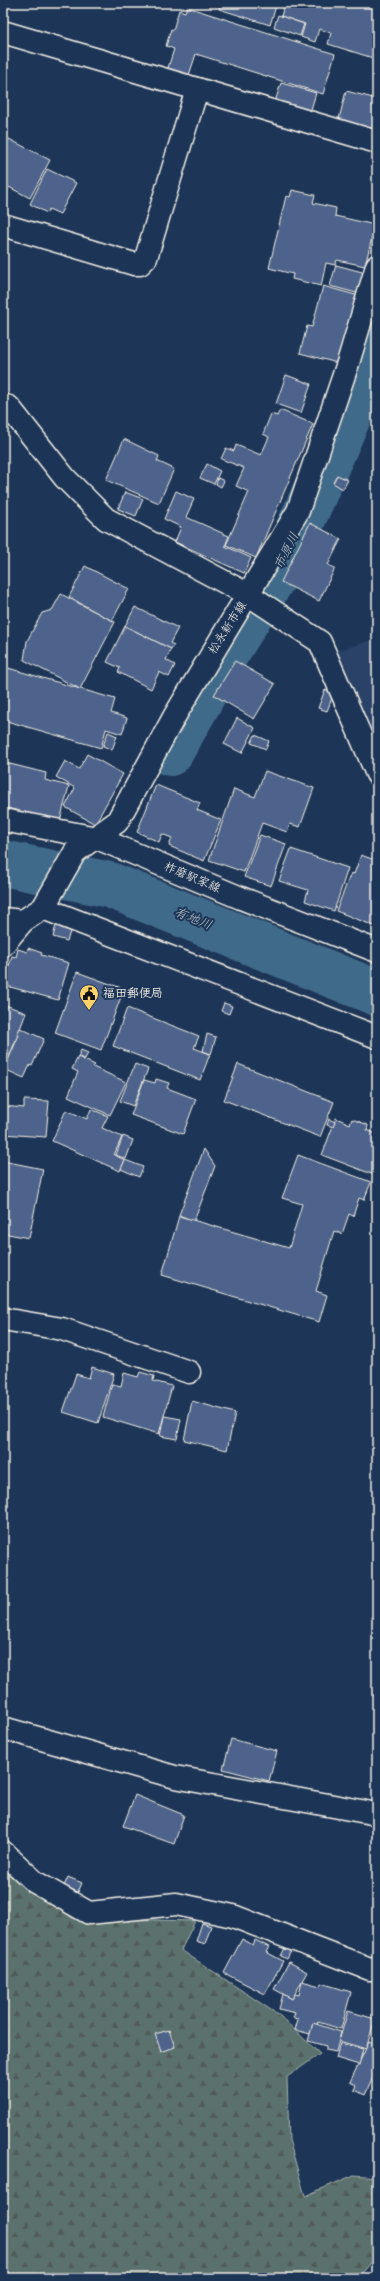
<svg xmlns="http://www.w3.org/2000/svg" width="380" height="2281" font-family="Mynerve,'Klee One',sans-serif">
	<style>
		.built { fill: #2c4367 }
		.forest { fill: url(#forest-firs); stroke: #a7b1aa }
		.lines { fill: none; stroke-linecap: round; stroke-linejoin: round }
		.river { stroke: #416b89; stroke-width: 46 }
		.building { fill: #4e648b; stroke: #f4f1e8 }
		.minor-casing { stroke: #f4f1e8; stroke-width: 25 }
		.secondary-casing { stroke: #f4f1e8; stroke-width: 25 }
		.minor { stroke: #1d3557; stroke-width: 22 }
		.secondary { stroke: #1d3557; stroke-width: 22 }
		.labels { text-anchor: middle; dominant-baseline: central; stroke-width: 4; stroke-linejoin: round; paint-order: stroke }
		.street-label { font-size: 12px; fill: #f4f1e8; stroke: #1d3557 }
		.poi-label { font-size: 12px; font-weight: bold; fill: #f4f1e8; stroke: #1d3557; text-anchor: start }
		.water-label { font-size: 13px; font-style: italic; fill: #b5c2c7; stroke: #1d3557 }
	</style>
	<defs>
		<pattern id="forest-firs" width="22" height="20" patternUnits="userSpaceOnUse"><rect width="22" height="20" fill="#5a716d"/><path d="M5 1l3.5 6h-7zM16 11l3.5 6h-7z" fill="#515a58"/></pattern>
	</defs>
	<rect width="100%" height="100%" fill="#1d3557"/>
	<filter id="ink" filterUnits="userSpaceOnUse"><feTurbulence type="fractalNoise" baseFrequency=".025" numOctaves="2"/><feDisplacementMap in="SourceGraphic" scale="8" xChannelSelector="R" yChannelSelector="G"/><feConvolveMatrix kernelMatrix="1 2 1 2 8 2 1 2 1" color-interpolation-filters="sRGB"/></filter>
	<g filter="url(#ink)">
		<polygon class="built" points="376,639 377,641 377,750 337,651"/>
		<polygon class="forest" points="3,1861 72,1918 195,1921 181,1950 280,2016 320,2054 287,2077 289,2140 305,2196 354,2175 377,2177 377,2256 358,2278 3,2278"/>
		<g class="lines">
			<g class="river">
				<polyline points="170,753 225,655 287,555 373,361 377,338"/>
				<polyline points="3,863 110,885 377,993"/>
			</g>
		</g>
		<g class="building">
			<polygon points="221,3 277,3 270,25 219,9"/>
			<polygon points="285,3 377,3 377,51 375,50 373,58 328,44 331,33 319,29 315,42 301,37 305,24 281,16"/>
			<polygon points="187,7 335,54 323,94 196,54 186,84 165,77 174,49 166,46 171,29 173,30 179,10 185,12"/>
			<polygon points="278,15 304,24 300,36 274,27"/>
			<polygon points="281,83 316,93 309,116 274,105"/>
			<polygon points="346,91 377,99 377,133 338,123"/>
			<polygon points="5,137 50,160 30,198 3,184 3,141"/>
			<polygon points="47,169 76,183 60,214 49,209 47,213 30,204"/>
			<polygon points="292,190 315,195 313,203 336,208 335,216 375,225 365,266 337,260 335,265 326,263 321,286 292,279 293,274 269,268 286,196 290,197"/>
			<polygon points="336,265 366,273 360,294 330,286"/>
			<polygon points="323,286 359,296 341,364 300,353 307,326 312,327"/>
			<polygon points="286,375 311,384 301,413 276,404"/>
			<polygon points="280,410 313,424 256,558 226,545 249,492 236,486 244,468 221,459 226,448 234,451 236,445 261,455 269,437 263,434 271,414 277,416"/>
			<polygon points="124,439 159,456 157,461 174,469 159,503 106,480"/>
			<polygon points="207,464 220,471 214,484 200,478"/>
			<polygon points="337,475 348,480 343,489 333,483"/>
			<polygon points="218,478 224,481 221,487 216,484"/>
			<polygon points="176,491 194,499 186,517 229,536 225,546 251,558 244,573 175,542 181,527 164,519"/>
			<polygon points="125,492 143,499 136,516 118,509"/>
			<polygon points="310,523 341,539 328,565 335,568 319,601 281,582"/>
			<polygon points="85,566 129,589 112,621 69,597"/>
			<polygon points="61,594 115,622 80,689 24,660 27,641 42,613 52,610"/>
			<polygon points="135,607 178,628 170,643 174,645 171,649 125,626"/>
			<polygon points="125,626 171,649 166,660 175,665 169,677 159,672 151,689 118,672 120,668 107,662"/>
			<polygon points="235,661 275,684 254,719 214,695"/>
			<polygon points="8,668 115,699 111,713 127,718 122,734 106,729 101,748 3,720 3,685"/>
			<polygon points="325,690 334,693 327,711 318,708"/>
			<polygon points="237,718 255,728 242,753 224,744"/>
			<polygon points="108,732 117,736 112,750 103,746"/>
			<polygon points="255,735 269,741 266,749 251,743"/>
			<polygon points="3,744 9,746 3,766"/>
			<polygon points="87,754 123,774 95,824 65,807 75,788 56,777 65,761 79,769"/>
			<polygon points="6,763 46,773 45,780 69,786 60,821 3,807 3,777"/>
			<polygon points="265,771 314,788 300,827 290,824 287,832 262,823 244,872 209,860 234,789 255,797"/>
			<polygon points="156,785 200,803 197,810 221,820 204,861 169,846 172,838 162,834 159,842 137,832"/>
			<polygon points="260,835 286,844 271,886 244,877"/>
			<polygon points="291,849 348,868 334,911 305,901 308,890 279,881"/>
			<polygon points="361,855 377,861 377,927 336,911 351,873 354,874"/>
			<polygon points="56,925 71,929 67,941 53,937"/>
			<polygon points="28,948 42,953 41,955 69,963 58,1000 3,985 3,967 5,965 9,966 12,956 16,957 18,949 27,952"/>
			<polygon points="77,972 124,989 101,1050 55,1033"/>
			<polygon points="224,1003 232,1006 229,1014 221,1011"/>
			<polygon points="3,1004 26,1013 8,1060 3,1058"/>
			<polygon points="127,1008 199,1036 194,1048 210,1054 200,1080 113,1046"/>
			<polygon points="20,1028 44,1039 32,1066 30,1065 24,1078 4,1069 19,1035 17,1034"/>
			<polygon points="207,1034 216,1037 211,1054 203,1051"/>
			<polygon points="81,1050 88,1053 85,1059 78,1057"/>
			<polygon points="78,1057 95,1065 93,1067 126,1082 110,1115 68,1096 78,1072 72,1069"/>
			<polygon points="135,1064 148,1069 133,1106 120,1101"/>
			<polygon points="238,1064 334,1102 320,1137 224,1100"/>
			<polygon points="156,1079 169,1083 167,1088 196,1099 183,1134 131,1115 144,1080 155,1083"/>
			<polygon points="24,1100 49,1101 46,1137 3,1134 3,1106 24,1108"/>
			<polygon points="91,1109 108,1116 102,1128 122,1137 114,1155 125,1160 120,1171 52,1141 66,1110 87,1119"/>
			<polygon points="336,1118 350,1124 352,1119 368,1125 367,1130 377,1134 377,1176 322,1155"/>
			<polygon points="329,1119 335,1122 333,1127 327,1125"/>
			<polygon points="123,1136 133,1140 126,1159 116,1155"/>
			<polygon points="204,1149 215,1166 194,1221 179,1215"/>
			<polygon points="298,1155 371,1182 364,1200 359,1198 353,1216 349,1214 342,1234 334,1231 316,1291 327,1295 319,1322 162,1275 179,1216 289,1248 302,1204 282,1198"/>
			<polygon points="125,1160 143,1167 139,1177 121,1169"/>
			<polygon points="3,1161 43,1169 29,1238 3,1233"/>
			<polygon points="92,1367 114,1374 98,1423 63,1412 76,1374 89,1378"/>
			<polygon points="140,1372 154,1376 153,1381 172,1386 159,1434 103,1417 112,1384 121,1386 124,1373 138,1377"/>
			<polygon points="192,1401 235,1413 227,1450 184,1440"/>
			<polygon points="164,1416 181,1419 177,1439 160,1436"/>
			<polygon points="231,1739 277,1751 269,1781 223,1769"/>
			<polygon points="135,1795 184,1815 174,1844 123,1826"/>
			<polygon points="68,1877 82,1883 78,1892 64,1886"/>
			<polygon points="202,1923 211,1926 205,1944 196,1941"/>
			<polygon points="242,1939 253,1945 255,1940 269,1947 266,1952 283,1961 265,1994 224,1973"/>
			<polygon points="285,1948 291,1951 287,1959 281,1956"/>
			<polygon points="289,1962 307,1972 292,1999 274,1989"/>
			<polygon points="302,1981 320,1986 321,1983 351,1992 341,2029 318,2022 317,2025 313,2023 310,2034 295,2030 298,2019 293,2018 295,2013 279,2009 283,1994 292,1999 295,1994 299,1995"/>
			<polygon points="348,2011 375,2019 366,2049 339,2041"/>
			<polygon points="313,2023 341,2032 336,2052 326,2050 326,2046 308,2041"/>
			<polygon points="169,2030 175,2047 161,2052 155,2034"/>
			<polygon points="369,2042 377,2045 377,2069 365,2095 354,2090 356,2085 350,2082"/>
			<polygon points="340,2043 363,2049 359,2065 336,2058"/>
		</g>
		<g class="lines">
			<g class="minor-casing">
				<g id="minor">
					<polyline points="3,32 377,142"/>
					<polyline points="3,225 134,264 140,264 146,258 197,89"/>
					<polyline points="3,405 9,407 65,478 106,519 249,595 320,642 377,774"/>
					<polyline points="43,908 377,1037"/>
					<polyline points="3,919 23,921"/>
					<polyline points="3,1319 62,1329 189,1372"/>
					<polyline points="3,1728 175,1777 377,1814"/>
					<polyline points="3,1852 35,1882 89,1913 176,1904 233,1916 370,1969 377,1969"/>
				</g>
			</g>
			<g class="secondary-casing">
				<g id="secondary">
					<polyline points="3,820 97,838 241,898 377,951"/>
					<polyline points="3,945 23,921 43,908 75,852 117,822 174,717 298,511 348,363 377,266"/>
				</g>
			</g>
			<use href="#minor" class="minor"/>
			<use href="#secondary" class="secondary"/>
		</g>
	</g>
	<defs>
		<g id="civic-pin" transform="scale(1)"><path d="M0 17L-7.5 6A9.5 9.5 0 1 1 7.5 6Z" fill="#ffd166" stroke="#1d3557"/><path d="M-.6-6.5H3V-4.5H.6V-3L4-1V1h2V6H-6V1h2V-1L-.6-3ZM-1.2 2.5V6h2.4V2.5Z" fill="#111"/></g>
	</defs>
	<g fill-rule="evenodd">
		<use href="#civic-pin" x="89" y="994"/>
	</g>
	<g class="labels">
		<g class="street-label">
			<text transform="translate(228 628) rotate(-57)">松永新市線</text>
			<text transform="translate(192 878) rotate(23)">柞磨駅家線</text>
		</g>
		<g class="poi-label">
			<text x="103" y="994">福田郵便局</text>
		</g>
		<g class="water-label">
			<text transform="translate(287 551) rotate(-63)">市原川</text>
			<text transform="translate(193 919) rotate(22)">有地川</text>
		</g>
	</g>
	<rect width="380" height="2281" fill="none" stroke="#1d3557" stroke-width="16"/>
	<rect x="8" y="8" width="364" height="2265" fill="none" stroke="#f4f1e8" stroke-width="1.5" filter="url(#ink)"/>
</svg>
